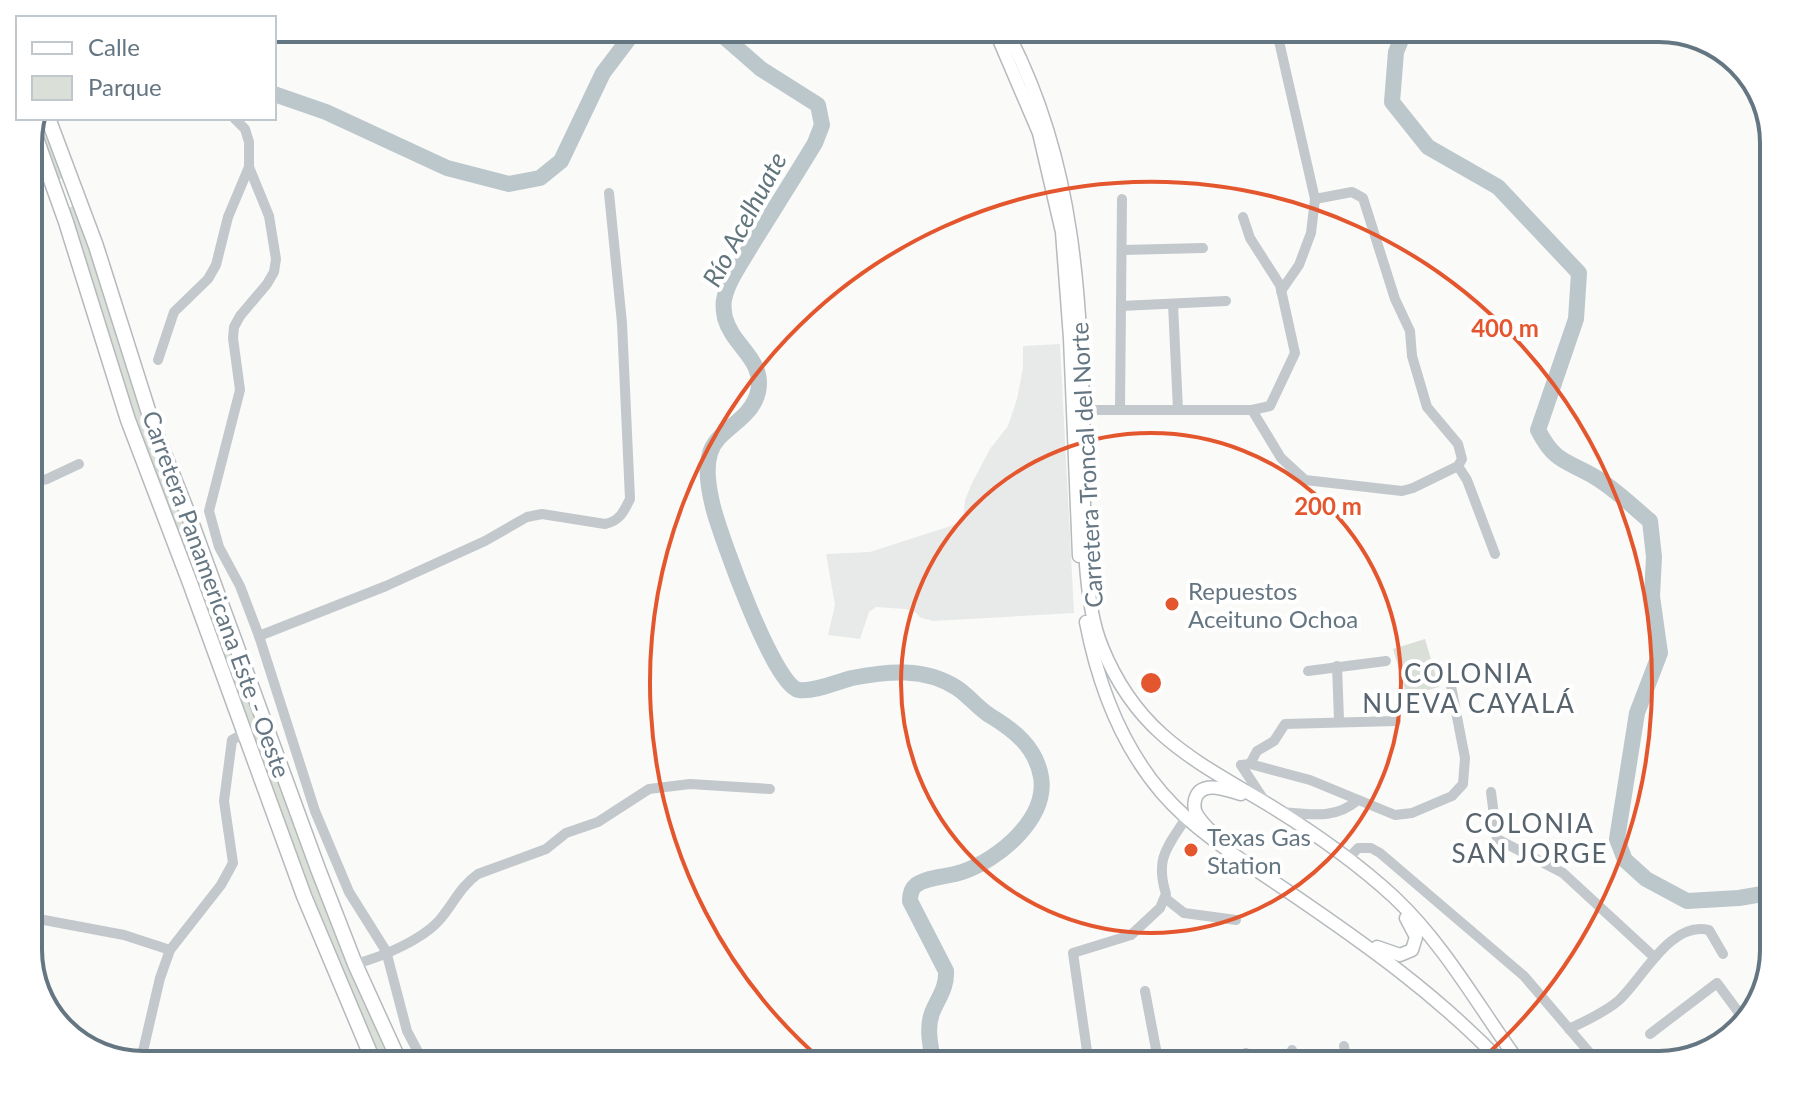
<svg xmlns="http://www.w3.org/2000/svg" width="1802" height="1093" font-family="Lato,sans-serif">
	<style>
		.built { fill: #e8e9e9 }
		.green { fill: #dadfd7 }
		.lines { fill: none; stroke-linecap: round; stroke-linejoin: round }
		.river { stroke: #bbc7cb; stroke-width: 16 }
		.major-casing { stroke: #b5babe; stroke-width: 15 }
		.highway-casing { stroke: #b4b9bd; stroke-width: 17 }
		.minor { stroke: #c3c8cc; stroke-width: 10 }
		.major { stroke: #fff; stroke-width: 12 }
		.highway { stroke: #fff; stroke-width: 14 }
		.ring { fill: none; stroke: #e4572e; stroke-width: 4 }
		.poi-dot { fill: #e4572e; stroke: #fff; stroke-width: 3 }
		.labels { text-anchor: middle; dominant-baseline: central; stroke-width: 8; stroke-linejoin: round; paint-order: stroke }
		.street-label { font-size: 24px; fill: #657683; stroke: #fff }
		.poi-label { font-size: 24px; fill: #657683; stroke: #fff; text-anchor: start }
		.water-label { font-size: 26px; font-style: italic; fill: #60757c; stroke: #fff }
		.neighbourhood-label { font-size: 26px; letter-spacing: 2px; fill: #57646e; stroke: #fff }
		.rim { fill: none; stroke: #657683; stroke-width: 4 }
		.centre { fill: #e4572e; stroke: #fff; stroke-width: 4 }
		.ring-label { font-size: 24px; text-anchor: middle; font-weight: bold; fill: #e4572e; stroke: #fff; stroke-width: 8; stroke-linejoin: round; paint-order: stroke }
	</style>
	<rect width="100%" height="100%" fill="#fafaf8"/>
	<polygon class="built" points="1060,344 1074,613 933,621 921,618 915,612 905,609 876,607 869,612 860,639 828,635 835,605 826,554 870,552 963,522 965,500 972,483 990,449 1008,426 1017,399 1023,368 1023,346"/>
	<g class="green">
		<polygon points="36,118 44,118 65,178 58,179 35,121"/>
		<polygon points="73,206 76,207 396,1065 383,1065 321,924 142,446 68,212 68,208"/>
		<polygon points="1425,639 1439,687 1407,696 1393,649"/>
	</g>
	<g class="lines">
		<g class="river">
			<path d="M 714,28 L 761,69 L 818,105 L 822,125 L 815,143 C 794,178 772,212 751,246 C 742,262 727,282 724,300 C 723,305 724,313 725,318 C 733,347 765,359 758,392 C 751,421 717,429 710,453 C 705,470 709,490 713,507 C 720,534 774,687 799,690 C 815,692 836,682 852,678 C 887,671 925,667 957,688 C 969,696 977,707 989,715 C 1014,730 1036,747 1041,777 C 1048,819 998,860 962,872 C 949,877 928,876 916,885 C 911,889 910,895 910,901 L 946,971 C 947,988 938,998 932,1013 C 926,1029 931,1049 934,1065"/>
			<path d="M 1406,28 L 1396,52 L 1392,102 L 1428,147 L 1498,187 L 1579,273 L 1576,319 L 1538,430 C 1555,463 1566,460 1595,477 C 1615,489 1632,506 1650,521 L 1654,557 L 1652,596 L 1660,653 L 1637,713 L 1617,839 L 1625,860 L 1646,879 L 1687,901 L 1739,898 L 1774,892"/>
			<polyline points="274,94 326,112 447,168 509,184 540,178 561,161 603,73 637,28"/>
		</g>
		<g class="major-casing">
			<g id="major">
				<polyline points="994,28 1039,133 1062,232 1070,338 1079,556"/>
				<path d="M 1005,28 C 1077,162 1081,302 1084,450 C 1084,506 1081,597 1102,647 C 1137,734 1194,760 1269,805 C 1313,832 1356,862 1394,897 C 1446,946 1479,1008 1521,1065"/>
				<path d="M 1086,622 C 1098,684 1120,744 1162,793 C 1197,833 1242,860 1286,890 C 1364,943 1439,996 1504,1065"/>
				<path d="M 1213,834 C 1208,828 1200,821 1196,813 C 1194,809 1194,805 1195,800 C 1200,779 1227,790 1241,794"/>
				<polyline points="1377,947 1400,955 1412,950 1416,937 1406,918"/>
			</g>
		</g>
		<g class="highway-casing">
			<g id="highway">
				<polyline points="48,118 96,246 153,426 190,519 318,869 355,964 401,1065"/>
				<polyline points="32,127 66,222 128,420 190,583 304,896 375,1065"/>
			</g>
		</g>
		<g class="minor">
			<polyline points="1276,28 1315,199 1311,233 1299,265 1281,291"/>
			<polyline points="234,118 245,129 249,142 249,167 269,216 276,259 274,272 267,284 240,316 234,327 233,338 240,390 209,511 219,547 240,586 259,636 315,811 349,892 386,951 407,1031 425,1065"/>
			<polyline points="1123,250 1203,248"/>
			<polyline points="1173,304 1178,410"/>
			<polyline points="1121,306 1226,301"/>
			<polyline points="158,360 174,312 208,279 216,265 228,217 249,167"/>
			<polyline points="1083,410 1252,410 1270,406 1295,353 1280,285 1250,238 1243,217"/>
			<polyline points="1120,410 1122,199"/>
			<polyline points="1252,410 1281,458 1305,480 1402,491 1413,488 1458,466 1462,459 1458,444 1427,407 1412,356 1410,331 1395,299 1363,198 1352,192 1315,199"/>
			<polyline points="1458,466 1467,480 1495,554"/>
			<polyline points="28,483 47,479 79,464"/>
			<path d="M 259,636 L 386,586 L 485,541 L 527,517 L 542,514 L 605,524 C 620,521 624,511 630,499 L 622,323 L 609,193"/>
			<polyline points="1337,666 1339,720"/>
			<polyline points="1308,671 1386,661"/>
			<polyline points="1250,764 1257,751 1274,741 1285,724 1396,721"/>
			<polyline points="1241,765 1250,764 1310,780 1395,815 1412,813 1452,796 1463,784 1465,758 1451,686"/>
			<polyline points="1241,765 1266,803"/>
			<polyline points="1491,792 1497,839 1563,873 1653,956"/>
			<path d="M 1281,812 C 1310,814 1335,820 1358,800"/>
			<polyline points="1348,859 1358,848 1371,848 1380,853 1524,976 1600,1065"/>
			<polyline points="1165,898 1184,913 1236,920"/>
			<polyline points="28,917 124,935 170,950"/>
			<polyline points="1763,953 1771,963"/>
			<path d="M 355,964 C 382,957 425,939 442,917 C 454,902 462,885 478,874 L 546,849 L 566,833 L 598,822 L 649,789 L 690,784 L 770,789"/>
			<polyline points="1145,991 1159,1065"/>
			<path d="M 1569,1029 C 1585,1021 1604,1013 1618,1001 C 1642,980 1670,920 1709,930 L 1723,954"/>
			<polyline points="1650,1034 1717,983 1745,1021"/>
			<polyline points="1344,1046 1347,1065"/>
			<polyline points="1292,1050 1294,1065"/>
			<polyline points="1246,1053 1247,1065"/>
			<polyline points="140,1064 160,978 170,950 221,885 233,863 224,801 232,740 245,733"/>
			<path d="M 1089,1065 L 1073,953 L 1131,935 L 1160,908 L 1166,894 C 1155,858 1167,848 1186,818"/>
		</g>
		<use href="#major" class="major"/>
		<use href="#highway" class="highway"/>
	</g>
	<g class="ring">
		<circle cx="1151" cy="683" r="250"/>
		<path d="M826 1064A501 501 0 1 1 1476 1064"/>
	</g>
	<g class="poi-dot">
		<circle cx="1172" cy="604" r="8"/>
		<circle cx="1191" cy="850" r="8"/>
	</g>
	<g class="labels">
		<g class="street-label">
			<text transform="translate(1086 465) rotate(-93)">Carretera Troncal del Norte</text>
			<text transform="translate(217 594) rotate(70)">Carretera Panamericana Este - Oeste</text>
		</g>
		<g class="poi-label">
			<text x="1188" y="590">Repuestos<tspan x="1188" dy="28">Aceituno Ochoa</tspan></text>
			<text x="1207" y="836">Texas Gas<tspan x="1207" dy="28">Station</tspan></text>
		</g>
		<g class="water-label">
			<text transform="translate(744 219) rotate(-62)">Río Acelhuate</text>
		</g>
		<g class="neighbourhood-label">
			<text x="1469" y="673">COLONIA<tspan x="1469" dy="30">NUEVA CAYALÁ</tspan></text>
			<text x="1530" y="823">COLONIA<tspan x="1530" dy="30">SAN JORGE</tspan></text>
		</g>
	</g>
	<path d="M0 0H1802V1093H0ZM143 42H1659A101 101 0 0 1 1760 143V950A101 101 0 0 1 1659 1051H143A101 101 0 0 1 42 950V143A101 101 0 0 1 143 42Z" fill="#fff" fill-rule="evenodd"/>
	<path class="rim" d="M143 42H1659A101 101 0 0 1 1760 143V950A101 101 0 0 1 1659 1051H143A101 101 0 0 1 42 950V143A101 101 0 0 1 143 42Z"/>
	<circle cx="1151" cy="683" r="12" class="centre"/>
	<g class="ring-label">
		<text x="1505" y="337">400 m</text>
		<text x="1328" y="515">200 m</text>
	</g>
	<rect x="16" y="16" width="260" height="104" fill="#ffffff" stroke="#c1c8cd" stroke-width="2"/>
	<rect x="32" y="42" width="40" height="12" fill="#ffffff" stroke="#c1c8cd" stroke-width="2"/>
	<text x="88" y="56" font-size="24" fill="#657683">Calle</text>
	<rect x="32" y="76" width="40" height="24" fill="#dadfd7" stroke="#c1c8cd" stroke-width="2"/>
	<text x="88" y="96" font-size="24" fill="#657683">Parque</text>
</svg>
